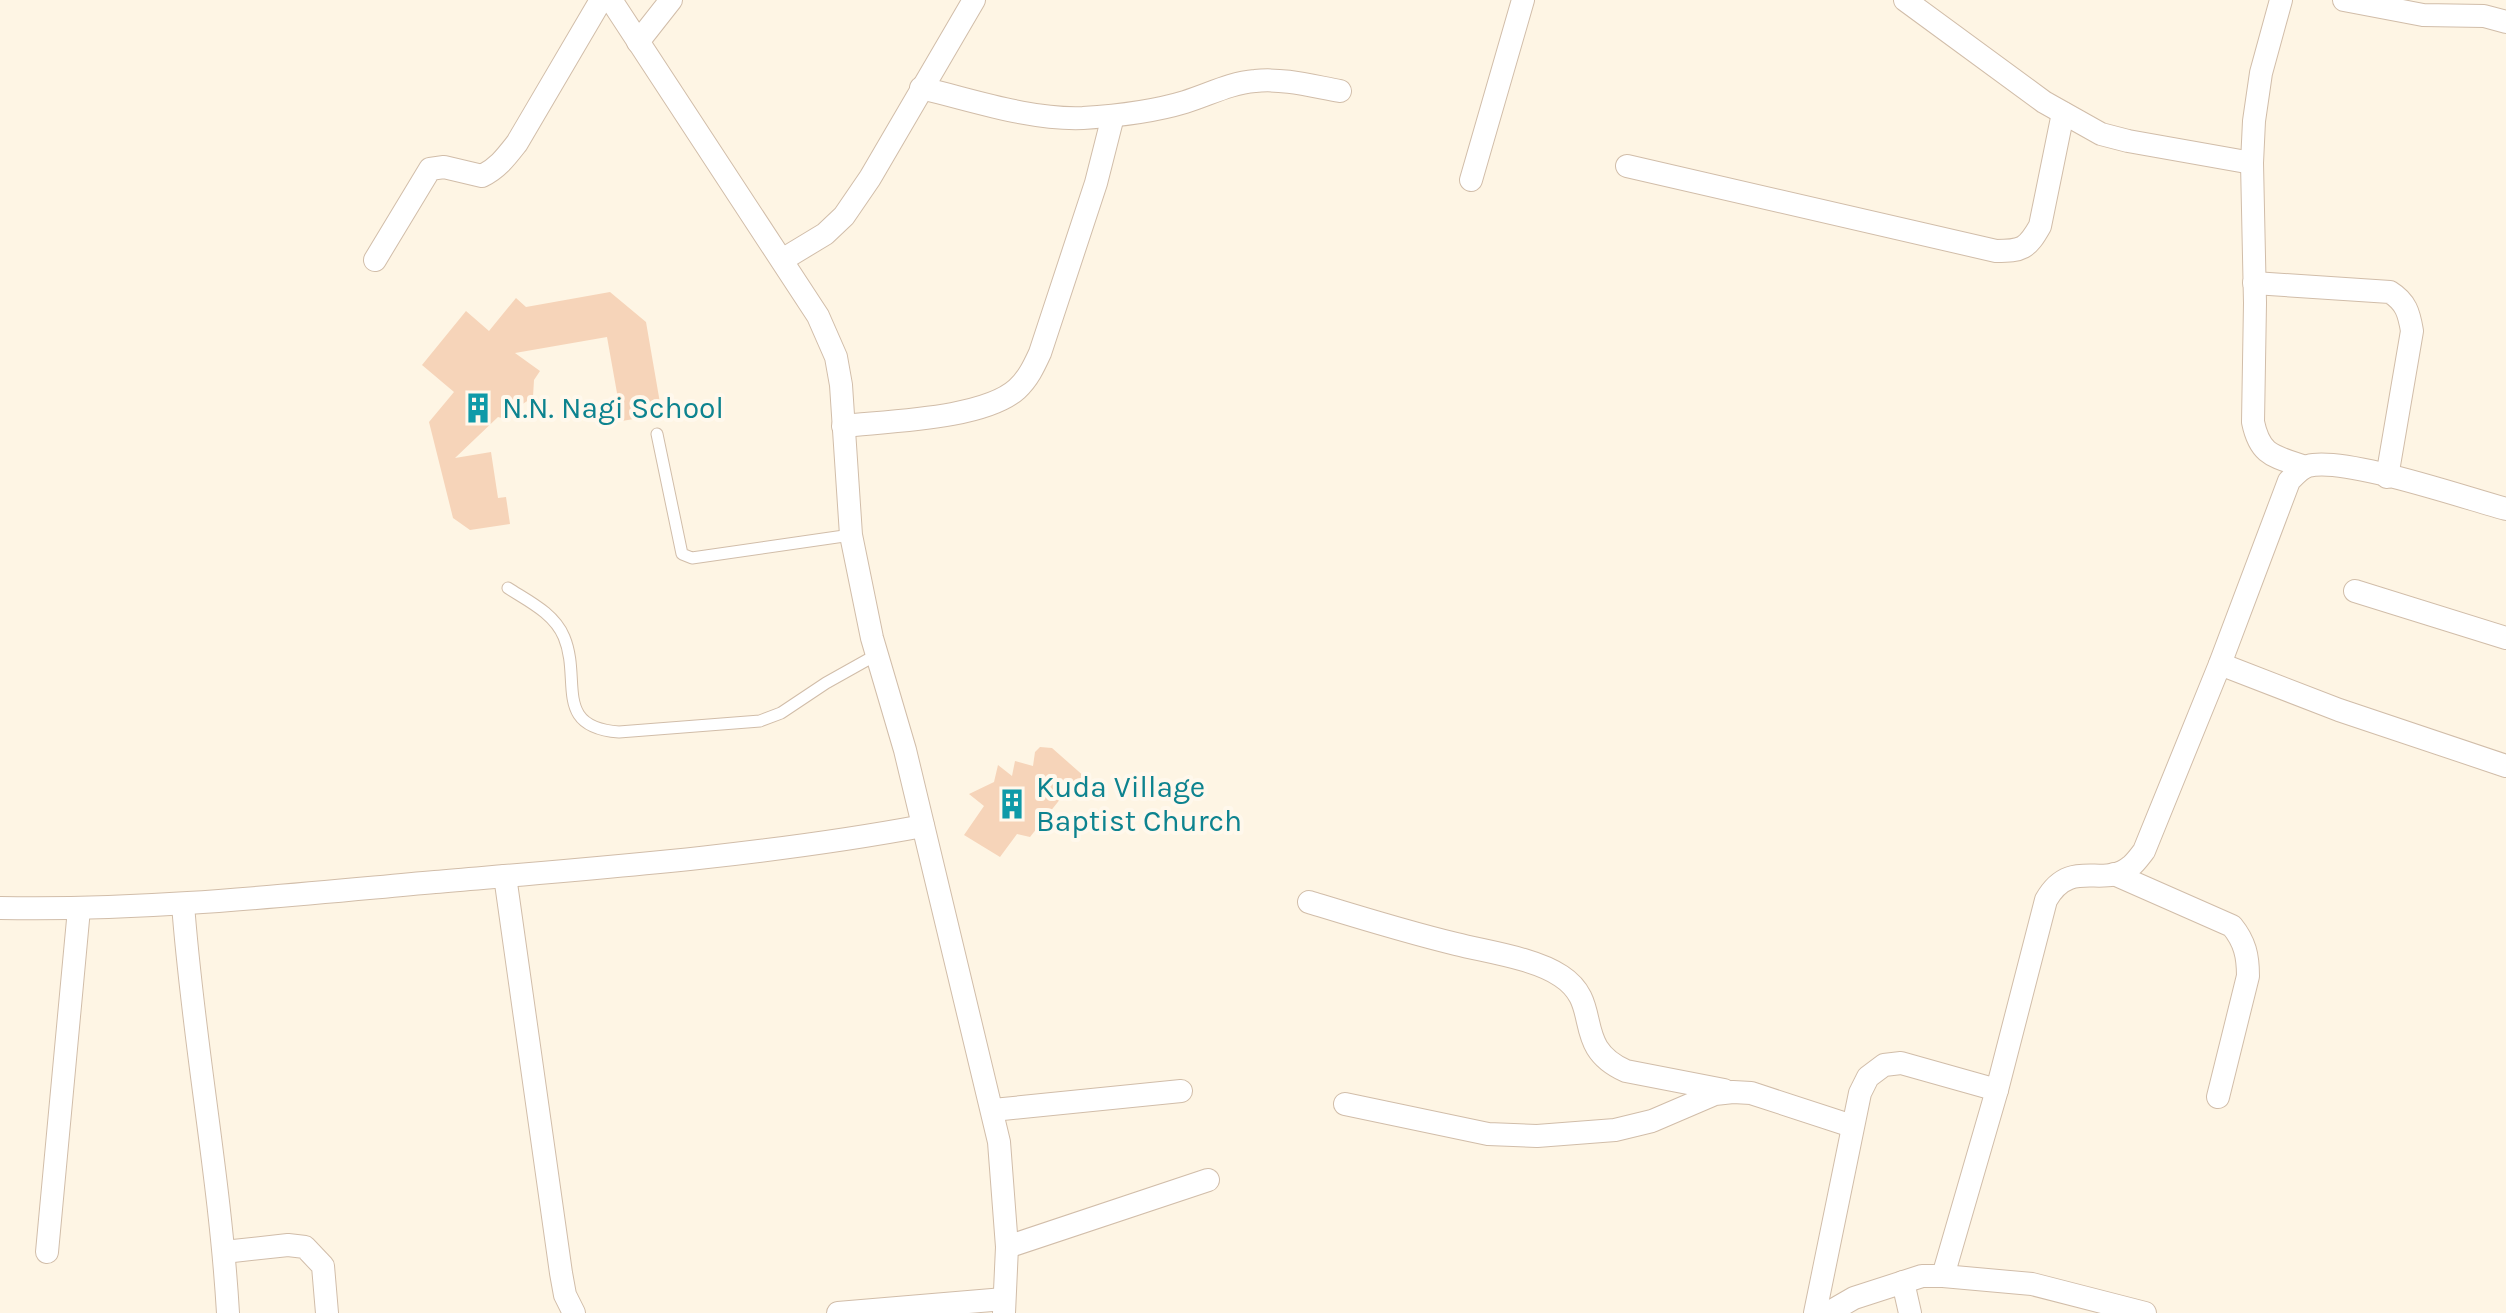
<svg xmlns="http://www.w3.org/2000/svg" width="2506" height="1313" font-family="Karla,sans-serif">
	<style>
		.building { fill: #f6d4b9 }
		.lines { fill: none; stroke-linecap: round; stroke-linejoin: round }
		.lane-casing { stroke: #d1bda9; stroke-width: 13 }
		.street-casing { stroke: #d1bda9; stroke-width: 24 }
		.lane { stroke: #fff; stroke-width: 11 }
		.street { stroke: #fff; stroke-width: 22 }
		.labels { text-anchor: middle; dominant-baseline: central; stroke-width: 8; stroke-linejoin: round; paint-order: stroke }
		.culture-label { font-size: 30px; fill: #0d838f; stroke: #fff8ec; text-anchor: start }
	</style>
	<rect width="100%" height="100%" fill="#fef5e4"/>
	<g class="building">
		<polygon points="610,292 646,322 660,403 648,405 651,416 622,421 607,337 515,353 540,371 534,380 533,397 511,412 509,420 498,417 455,458 491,452 498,498 506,497 510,524 470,530 453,518 429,422 454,392 422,365 466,311 489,331 516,298 526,307"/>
		<polygon points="1040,747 1052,748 1086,778 1069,797 1065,793 1030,837 1017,834 1000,857 964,835 984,806 969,794 994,782 998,765 1012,776 1015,761 1033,766 1035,752"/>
	</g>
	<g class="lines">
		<g class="lane-casing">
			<g id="lane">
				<polyline points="657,434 682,554 692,558 851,535"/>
				<path d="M 508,588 C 528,601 554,613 564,637 C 582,680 552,727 619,732 L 760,721 L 781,713 L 826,683 L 876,655"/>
			</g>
		</g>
		<g class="street-casing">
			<g id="street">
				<polyline points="611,0 818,316 836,357 841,385 851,535 872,638 905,750 999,1142 1007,1247 1004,1313"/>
				<polyline points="1905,0 2044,102 2101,134 2128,141 2252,163"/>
				<path d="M 2281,0 L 2261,73 L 2254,121 L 2252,163 L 2255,303 L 2253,422 C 2260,456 2274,456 2305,467"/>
				<polyline points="2344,0 2423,15 2484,16 2506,22"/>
				<polyline points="638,42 671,0"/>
				<path d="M 921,88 C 973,100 1029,120 1083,118 C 1116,116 1152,112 1185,102 C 1208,95 1230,83 1255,81 C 1283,78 1312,86 1340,91"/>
				<path d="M 1627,166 L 1996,251 C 2022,251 2027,249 2040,226 L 2063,113"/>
				<polyline points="1471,180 1523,0"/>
				<path d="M 375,260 L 430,169 L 444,167 L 482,176 C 498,168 506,157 517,143 L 601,0"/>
				<polyline points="782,260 825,234 844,216 870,178 974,0"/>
				<path d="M 2254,283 L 2390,292 C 2406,302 2409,313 2412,331 L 2387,477"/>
				<path d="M 843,426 C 888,421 984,419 1017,389 C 1028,379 1034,366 1040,353 L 1096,183 L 1113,116"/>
				<polyline points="2355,591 2506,638"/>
				<polyline points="2220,664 2339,710 2506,766"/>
				<path d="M 2114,874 L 2232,926 C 2245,942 2248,956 2248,976 L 2218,1097"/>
				<polyline points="505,876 561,1273 565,1295 574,1313"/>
				<path d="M 1309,902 C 1358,917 1406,932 1456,944 C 1487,952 1534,958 1561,976 C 1604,1004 1570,1046 1626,1071 L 1724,1090"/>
				<path d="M 183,904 C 193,1041 220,1176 228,1313"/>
				<path d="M 0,908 C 146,911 290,895 435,882 C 598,868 762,856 923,826"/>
				<polyline points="1345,1104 1488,1134 1537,1136 1615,1130 1652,1121 1715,1094 1733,1092 1751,1093 1852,1126"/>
				<polyline points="993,1110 1181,1091"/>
				<polyline points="1007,1247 1208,1180"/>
				<polyline points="47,1252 79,909"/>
				<polyline points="224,1252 288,1245 305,1247 323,1266 327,1313"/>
				<path d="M 1943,1276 L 1997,1090 L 2046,900 C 2071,856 2104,890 2131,866 C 2136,862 2140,856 2144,851 L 2220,664 L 2289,481 C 2295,475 2301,468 2308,466 C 2343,456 2465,498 2506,509"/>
				<polyline points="1903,1282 1910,1313"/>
				<polyline points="838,1313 1004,1299"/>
				<polyline points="1815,1313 1860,1093 1868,1077 1884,1065 1901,1063 1997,1090"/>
				<polyline points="1828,1313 1854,1298 1922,1276 1943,1276 2032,1284 2145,1313"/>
			</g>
		</g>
		<use href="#lane" class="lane"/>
		<use href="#street" class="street"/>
	</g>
	<defs>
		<g id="building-bare" transform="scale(2.4)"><path d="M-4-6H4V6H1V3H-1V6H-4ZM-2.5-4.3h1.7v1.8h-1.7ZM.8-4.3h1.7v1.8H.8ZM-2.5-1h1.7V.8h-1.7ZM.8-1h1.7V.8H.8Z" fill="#0f9aa8" stroke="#fff8ec" stroke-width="2.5" paint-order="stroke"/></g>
	</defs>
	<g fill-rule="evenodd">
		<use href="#building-bare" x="478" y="408"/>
		<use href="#building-bare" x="1012" y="804"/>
	</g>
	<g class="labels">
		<g class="culture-label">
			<text x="502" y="408">N.N. Nagi School</text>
			<text x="1036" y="787">Kuda Village<tspan x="1036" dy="34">Baptist Church</tspan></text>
		</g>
	</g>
</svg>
